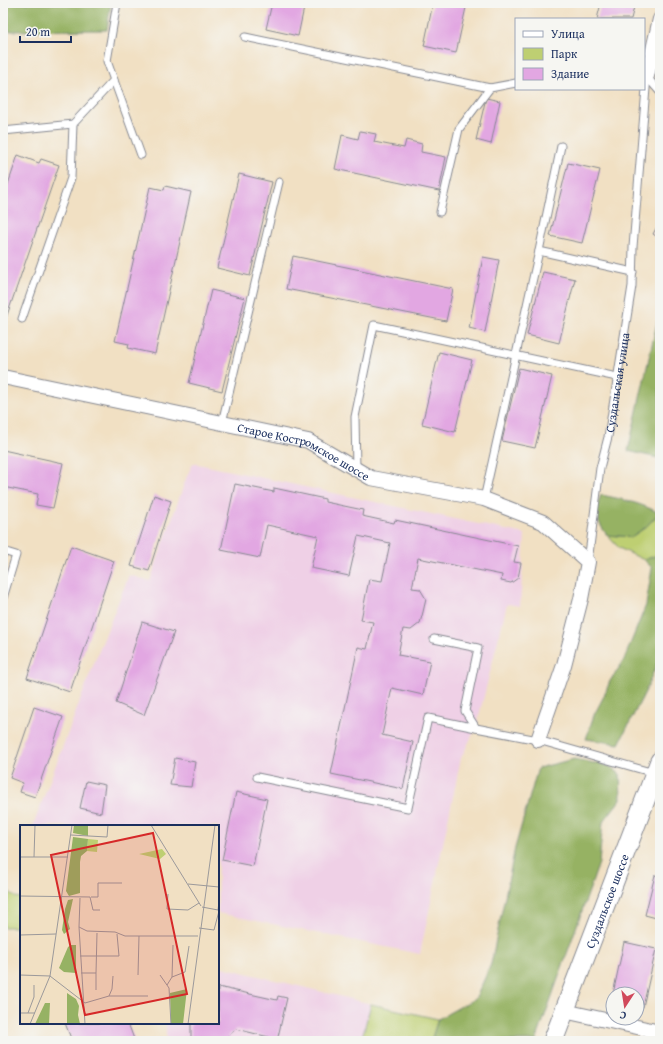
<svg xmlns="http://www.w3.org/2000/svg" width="663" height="1044" font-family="'Gentium Book Plus',serif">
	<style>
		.built { fill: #efd0e6 }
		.green { fill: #becf72; stroke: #6c7f68 }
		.forest { fill: #96b264; stroke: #587061 }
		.building { fill: #e2a7e2 }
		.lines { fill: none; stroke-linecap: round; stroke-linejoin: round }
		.service-casing { stroke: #868890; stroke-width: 9 }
		.minor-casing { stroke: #868890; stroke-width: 16 }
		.secondary-casing { stroke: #868890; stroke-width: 21 }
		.service { stroke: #fff; stroke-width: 7 }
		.minor { stroke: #fff; stroke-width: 14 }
		.secondary { stroke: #fff; stroke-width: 19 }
		.labels { text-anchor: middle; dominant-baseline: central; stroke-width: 3; stroke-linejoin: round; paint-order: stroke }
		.street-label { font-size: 12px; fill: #1b2f5e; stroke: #f6f6f2 }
		.inset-road { fill: none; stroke: #9b999b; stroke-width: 1 }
		.view { fill: #d62828; fill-opacity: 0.15; stroke: #d62828; stroke-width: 2 }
		.inset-edge { fill: none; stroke: #1b2f5e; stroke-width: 2 }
	</style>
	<rect width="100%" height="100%" fill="#f6f6f2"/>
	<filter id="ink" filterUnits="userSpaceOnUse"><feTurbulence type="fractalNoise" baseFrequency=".025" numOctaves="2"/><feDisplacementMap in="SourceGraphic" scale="8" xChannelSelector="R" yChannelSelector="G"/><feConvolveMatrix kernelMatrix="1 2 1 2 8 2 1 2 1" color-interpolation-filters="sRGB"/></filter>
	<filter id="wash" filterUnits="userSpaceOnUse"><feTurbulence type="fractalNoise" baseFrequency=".012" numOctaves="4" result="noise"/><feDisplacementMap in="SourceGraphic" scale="16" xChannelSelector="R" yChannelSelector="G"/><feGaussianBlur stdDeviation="0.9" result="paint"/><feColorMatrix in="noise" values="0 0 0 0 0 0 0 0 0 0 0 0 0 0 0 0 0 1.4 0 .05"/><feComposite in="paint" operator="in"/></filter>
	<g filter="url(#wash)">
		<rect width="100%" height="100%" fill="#f1e0c3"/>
		<g class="built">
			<polygon points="193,463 525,534 520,606 507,604 476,728 461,758 420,954 218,913 218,826 33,826 93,666 129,575 150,581 187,476"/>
			<polygon points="218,966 371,1004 438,1019 431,1041 166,1041 166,1023 218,1023"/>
		</g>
		<g class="green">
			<polygon points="659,513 660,554 644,560 619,548 607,535 631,537 646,527"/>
			<polygon points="3,885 15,897 21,898 21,927 3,927"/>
			<polygon points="371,1004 438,1019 431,1041 361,1041"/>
		</g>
		<g class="forest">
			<polygon points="3,3 111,3 107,30 3,31"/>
			<polygon points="660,309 660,458 658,458 628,451"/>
			<path d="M 601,495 C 622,499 641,503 659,513 L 646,527 L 631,537 L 607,535 C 596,520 594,512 601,495 Z"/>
			<polygon points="660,554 660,656 646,690 619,744 586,739 594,715 604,696 610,681 623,662 646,605 652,568 644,560"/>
			<polygon points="574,759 609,766 620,774 621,799 603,822 599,863 536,1041 431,1041 438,1019 476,998 491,964 515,848 538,768"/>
		</g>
		<g id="blocks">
			<g class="building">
				<polygon points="272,3 305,3 298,36 266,29"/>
				<polygon points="433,3 467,3 456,53 424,46"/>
				<polygon points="601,3 635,3 631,19 597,19"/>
				<polygon points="486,98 500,101 491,144 476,140"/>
				<polygon points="360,131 376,134 374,142 404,148 406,140 422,144 421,152 446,157 439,191 335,169 342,135 358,139"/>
				<polygon points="18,155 39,163 41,159 59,165 4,324 3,324 3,199"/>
				<polygon points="568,163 600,170 582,243 550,236"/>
				<polygon points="239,174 272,182 250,276 217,268"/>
				<polygon points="165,186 191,192 155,354 128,348 129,344 115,341 150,187 164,190"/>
				<polygon points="660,221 660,239 653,234"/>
				<polygon points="293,256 453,289 446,321 286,289"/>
				<polygon points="483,257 499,260 485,332 469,328"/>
				<polygon points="543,272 575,279 559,343 527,335"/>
				<polygon points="211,290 245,298 222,391 189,383"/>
				<polygon points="439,352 472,360 455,432 422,424"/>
				<polygon points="519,368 552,376 535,448 502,441"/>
				<polygon points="3,450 63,463 53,508 36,505 38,494 3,487"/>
				<polygon points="235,484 274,492 274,488 325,499 325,502 363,510 362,516 394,523 395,520 518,546 514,562 521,563 518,578 511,583 501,581 502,575 418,558 412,588 420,589 426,599 423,612 420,623 411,630 403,629 398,655 430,661 423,695 392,688 382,735 413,742 403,789 331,774 358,647 367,649 373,622 361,620 369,579 382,581 390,543 358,536 349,576 311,568 318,536 267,525 260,558 221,550"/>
				<polygon points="154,495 171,501 149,571 131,566"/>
				<polygon points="71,546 114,561 70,692 27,678"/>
				<polygon points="142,622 174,632 144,715 116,703"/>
				<polygon points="34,707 63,717 35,797 20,792 23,783 10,778"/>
				<polygon points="175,758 195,762 191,787 170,785"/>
				<polygon points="86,781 105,785 101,813 80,808"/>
				<polygon points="236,792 267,799 253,866 222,860"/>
				<polygon points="655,875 660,876 660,919 645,915"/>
				<polygon points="624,942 656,949 643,1007 637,1006 637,994 613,994"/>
				<polygon points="218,987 277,1000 278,996 287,998 277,1041 268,1041 269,1037 236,1029 229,1035 229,1041 191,1041 191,1023 218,1023"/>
				<polygon points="65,1023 128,1023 134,1039 128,1041 72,1041"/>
			</g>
		</g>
	</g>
	<g filter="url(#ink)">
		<use href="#blocks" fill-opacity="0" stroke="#868890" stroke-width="1"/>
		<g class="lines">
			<g class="service-casing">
				<g id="service">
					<polyline points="117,3 107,61 141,155"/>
					<polyline points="245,37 490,88 516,83"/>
					<polyline points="646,76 660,92"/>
					<polyline points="3,131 73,124 114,80"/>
					<polyline points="440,212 459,129 490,88"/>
					<polyline points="539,251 561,146"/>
					<polyline points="22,319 71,178 73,124"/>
					<polyline points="222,423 279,182"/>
					<polyline points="356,469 355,417 374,325 617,377"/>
					<polyline points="484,499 539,251 633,272"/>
					<polyline points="3,551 16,555 3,598"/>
					<path id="s1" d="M 588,562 L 600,468 L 608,437 L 632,286 L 633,247 L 647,76"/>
					<polyline points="434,639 478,648 465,711 476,728 538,740 654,773"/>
					<polyline points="257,777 408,808 428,718 476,728"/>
				</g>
			</g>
			<g class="minor-casing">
				<g id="minor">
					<polyline points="647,76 660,19"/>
					<path id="s2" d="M 3,377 L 308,441 L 371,478 L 484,499 L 543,522 L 588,562 L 581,599 L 564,665 L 538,740"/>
					<polyline points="564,1011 660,1032"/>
				</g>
			</g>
			<g class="secondary-casing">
				<g id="secondary">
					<path id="s3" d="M 553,1041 L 660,761"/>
				</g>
			</g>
			<use href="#service" class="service"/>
			<use href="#minor" class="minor"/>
			<use href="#secondary" class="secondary"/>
		</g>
	</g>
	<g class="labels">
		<g class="street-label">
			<text stroke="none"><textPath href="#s1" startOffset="182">Суздальская улица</textPath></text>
			<text stroke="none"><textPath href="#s2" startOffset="311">Старое Костромское шоссе</textPath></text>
			<text stroke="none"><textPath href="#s3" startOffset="150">Суздальское шоссе</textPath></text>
		</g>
	</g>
	<g transform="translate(20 825)">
		<rect width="199" height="199" fill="#f1e0c3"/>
		<path d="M 68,14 L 78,15 L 77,27 L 67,26 ZM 142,24 L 146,29 L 140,34 L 119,29 Z" fill="#becf72"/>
		<path d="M 54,0 L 68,0 L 68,11 L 53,8 ZM 53,12 L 68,14 L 67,26 L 61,31 L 60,37 L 60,68 L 49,71 L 46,66 ZM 53,74 L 48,97 L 50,104 L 44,109 L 42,105 L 45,84 L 48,75 ZM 51,120 L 56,120 L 56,148 L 44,147 L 39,143 L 48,122 ZM 167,164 L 163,199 L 151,199 L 150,168 ZM 47,168 L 56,174 L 59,181 L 58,190 L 60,199 L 47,199 ZM 25,178 L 30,178 L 29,199 L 15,199 Z" fill="#96b264"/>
		<path class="inset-road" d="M 131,0 L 181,81M 51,10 L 87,12 L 88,0M 0,32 L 48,32M 14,32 L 15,0M 168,59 L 199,62M 148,69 L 147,84 L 168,85 L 179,78M 0,71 L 70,72 L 73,85 L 80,85M 71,72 L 78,72 L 78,58 L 102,58M 60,73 L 59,102 L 65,199M 182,82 L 198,85 L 199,77M 59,102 L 67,106 L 95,107 L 105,111 L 178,111M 179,103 L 194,105 L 199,86M 0,110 L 36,109M 60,131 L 99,131 L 97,109M 61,148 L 76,148 L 77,108M 0,150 L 30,151 L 65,178 L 89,171 L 128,171M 118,150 L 119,111M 140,150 L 149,163 L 151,199M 152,152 L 153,120M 147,160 L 152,152 L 165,147 L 169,121M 76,165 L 76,148M 89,171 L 92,164 L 93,151M 0,188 L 15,188M 8,188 L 14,172 L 14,160M 10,199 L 30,151 L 52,0M 168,199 L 195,0"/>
		<path class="view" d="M 133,8 L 167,169 L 65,190 L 31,30 Z"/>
		<rect width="199" height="199" class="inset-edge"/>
	</g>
	<rect width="663" height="1044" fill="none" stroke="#f6f6f2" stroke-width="16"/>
	<rect x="515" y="18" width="130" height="72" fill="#f6f6f2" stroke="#9ea6b7"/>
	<rect x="523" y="31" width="20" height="6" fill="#ffffff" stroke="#9ea6b7"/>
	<text x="551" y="38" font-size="12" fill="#1b2f5e">Улица</text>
	<rect x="523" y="48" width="20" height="12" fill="#becf72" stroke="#9ea6b7"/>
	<text x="551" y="58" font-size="12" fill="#1b2f5e">Парк</text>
	<rect x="523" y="68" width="20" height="12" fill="#e2a7e2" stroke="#9ea6b7"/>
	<text x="551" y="78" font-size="12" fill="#1b2f5e">Здание</text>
	<g transform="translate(625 1006) rotate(192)"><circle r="19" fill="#f6f6f2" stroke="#9ea6b7"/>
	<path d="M0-3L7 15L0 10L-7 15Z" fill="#d1495b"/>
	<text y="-6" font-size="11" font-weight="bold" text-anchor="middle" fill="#1b2f5e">С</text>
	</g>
	<path d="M20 36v6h51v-6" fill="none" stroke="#1b2f5e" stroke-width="2"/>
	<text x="26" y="36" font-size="12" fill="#1b2f5e" stroke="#f6f6f2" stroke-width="3" paint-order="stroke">20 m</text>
</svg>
